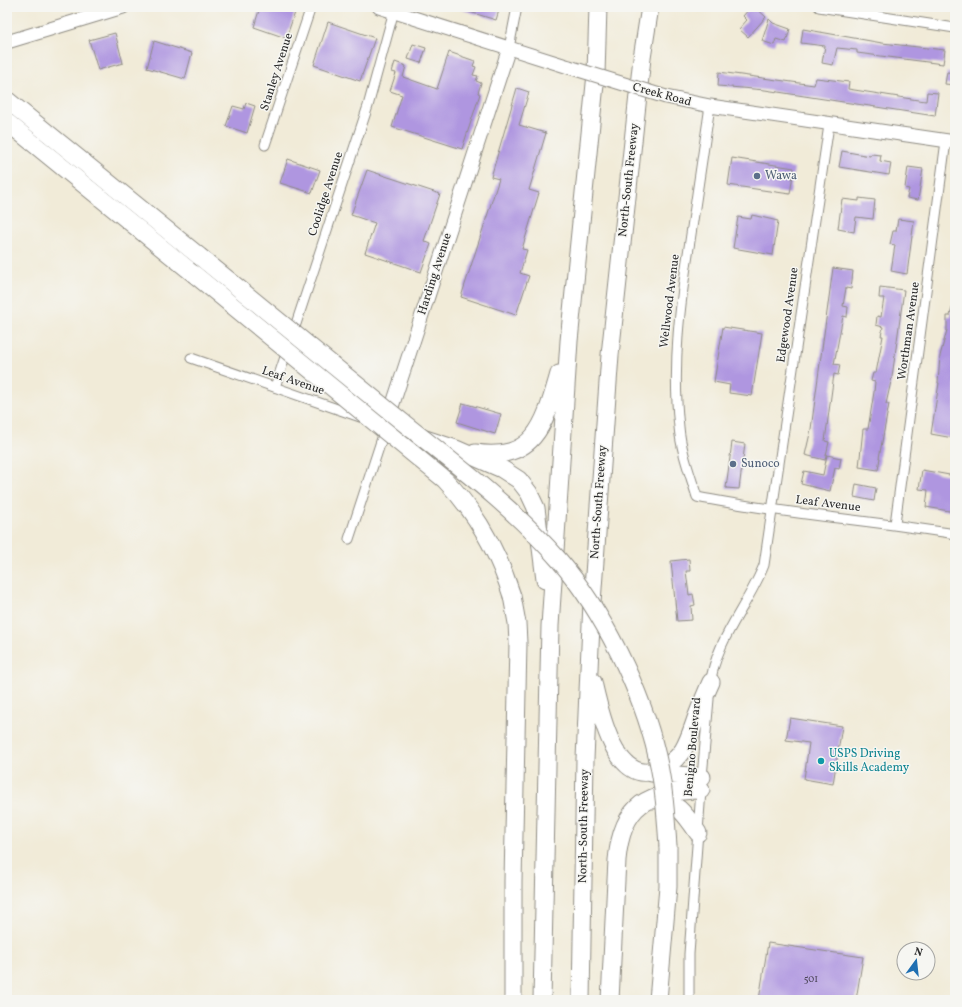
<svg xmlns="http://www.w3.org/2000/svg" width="962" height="1007" font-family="Vollkorn,serif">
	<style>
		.building { fill: #af96e0 }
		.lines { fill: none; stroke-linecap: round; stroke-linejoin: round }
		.street-casing { stroke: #8e8b82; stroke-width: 11 }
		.secondary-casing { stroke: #8e8b82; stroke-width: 15 }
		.highway-casing { stroke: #8e8b82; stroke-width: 19 }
		.street { stroke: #fff; stroke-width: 9 }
		.secondary { stroke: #fff; stroke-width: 13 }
		.highway { stroke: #fff; stroke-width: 17 }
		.secondary-bridge-casing { stroke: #8e8b82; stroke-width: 15; stroke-linecap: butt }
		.highway-bridge-casing { stroke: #8e8b82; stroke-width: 19; stroke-linecap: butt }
		.secondary-bridge { stroke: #fff; stroke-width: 13 }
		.highway-bridge { stroke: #fff; stroke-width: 17 }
		.service-dot { fill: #5c6f8a; stroke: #f6f6f2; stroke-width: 1.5 }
		.culture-dot { fill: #0f9aa8; stroke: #f6f6f2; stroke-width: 1.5 }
		.labels { text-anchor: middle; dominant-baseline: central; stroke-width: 3; stroke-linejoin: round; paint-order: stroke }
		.number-label { font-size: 10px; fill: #4c4658 }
		.street-label { font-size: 12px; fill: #2b2b2b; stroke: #f6f6f2 }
		.service-label { font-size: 12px; fill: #4e5e75; stroke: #f6f6f2; text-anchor: start }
		.culture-label { font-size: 12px; fill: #0d838f; stroke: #f6f6f2; text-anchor: start }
	</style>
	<rect width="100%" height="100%" fill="#f6f6f2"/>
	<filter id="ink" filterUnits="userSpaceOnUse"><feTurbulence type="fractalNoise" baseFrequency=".025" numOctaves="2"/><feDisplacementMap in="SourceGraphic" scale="8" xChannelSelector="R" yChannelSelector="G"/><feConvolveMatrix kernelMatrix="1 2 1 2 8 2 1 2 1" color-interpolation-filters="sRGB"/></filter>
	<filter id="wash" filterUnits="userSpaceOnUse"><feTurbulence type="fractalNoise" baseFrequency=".012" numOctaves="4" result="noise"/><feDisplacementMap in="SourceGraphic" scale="16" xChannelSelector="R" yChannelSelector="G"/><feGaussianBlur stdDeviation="0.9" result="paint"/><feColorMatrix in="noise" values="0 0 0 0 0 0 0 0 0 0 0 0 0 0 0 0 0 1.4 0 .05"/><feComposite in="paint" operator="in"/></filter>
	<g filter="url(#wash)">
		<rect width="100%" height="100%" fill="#f1ebd8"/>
		<g id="blocks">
			<g class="building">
				<polygon points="260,7 297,7 286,38 254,27"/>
				<polygon points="461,7 500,7 496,20 460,9"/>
				<polygon points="751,7 755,7 766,17 748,37 739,29 747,20 743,16"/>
				<polygon points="769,19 773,23 790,29 786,42 776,39 774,45 762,41"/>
				<polygon points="328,22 375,38 360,81 314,65"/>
				<polygon points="803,29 882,43 945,50 943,64 857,53 857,50 837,48 833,65 822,63 825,46 801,43"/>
				<polygon points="115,33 123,63 98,70 89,40"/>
				<polygon points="154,41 192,53 185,79 147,68"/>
				<polygon points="413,44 426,48 421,63 408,59"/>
				<polygon points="449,52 475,61 473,66 476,67 473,75 478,76 476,81 481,83 478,93 480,94 462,149 392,127 402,95 390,91 396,73 392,72 395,62 406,66 403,77 437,89"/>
				<polygon points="719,72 814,85 816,78 833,80 849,82 848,89 918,100 926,101 927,92 938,93 935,116 765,90 718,86"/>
				<polygon points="947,72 955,73 955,85 945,84"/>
				<polygon points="517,88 529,92 519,125 546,133 529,190 539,193 522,249 527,250 520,273 529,276 516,315 461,297 499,179 491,177"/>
				<polygon points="246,103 255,106 247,133 226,126 233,106 244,109"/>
				<polygon points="842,151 870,156 871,154 881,155 880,161 891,163 889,175 839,167"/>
				<polygon points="732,158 794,168 790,194 728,185"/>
				<polygon points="288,159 320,170 312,193 280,183"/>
				<polygon points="908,167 923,169 918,200 907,198 909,189 905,188"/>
				<polygon points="367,170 440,194 424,241 431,244 421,272 365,253 375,223 351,215"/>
				<polygon points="859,198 875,200 873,219 856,217 854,232 838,229 842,199 859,201"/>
				<polygon points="752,215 778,221 773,255 733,248 738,217 751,219"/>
				<polygon points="898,219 914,221 907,274 891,271 895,245 890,244 893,231 896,231"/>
				<polygon points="833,268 853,271 851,289 846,288 843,306 848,307 847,317 843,316 834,364 840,365 838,375 834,374 825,441 829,442 825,460 805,455 811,429"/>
				<polygon points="880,287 904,290 892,377 886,404 889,404 879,458 880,458 878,470 859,467 863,429 868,429 874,392 875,382 871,381 873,373 876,373 883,336 881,336 883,327 876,325 877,316 881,317 884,298 879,298"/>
				<polygon points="952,308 955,308 955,410 953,424 955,424 955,428 953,438 931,434 939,383 938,383 940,356 947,330 947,316 950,316"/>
				<polygon points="723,327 762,333 752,396 729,393 730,385 714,382"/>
				<polygon points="463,403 501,414 495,434 457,422"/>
				<polygon points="732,442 745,444 739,489 726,488"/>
				<polygon points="827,455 841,458 839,469 835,468 830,491 801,484 804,471 823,475"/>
				<polygon points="922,470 955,476 955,512 926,507 928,490 919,489"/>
				<polygon points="856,484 876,488 874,501 854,497"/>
				<polygon points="689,559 690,571 686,571 689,595 693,594 695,605 691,606 692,620 677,621 671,561"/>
				<polygon points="790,718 842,726 833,784 804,779 809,743 786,740"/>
				<polygon points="768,943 863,957 856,1000 759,1000"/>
			</g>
		</g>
	</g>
	<g filter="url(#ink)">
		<use href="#blocks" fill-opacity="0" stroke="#8e8b82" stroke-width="1"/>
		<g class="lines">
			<g class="street-casing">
				<g id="street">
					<polyline points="819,7 955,28"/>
					<polyline points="509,48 517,7"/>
					<path d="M 710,106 C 703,151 697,196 690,241 C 680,303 672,365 679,427 C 681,451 690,474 697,497 C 783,514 869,520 955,534"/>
					<polyline points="265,145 311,7"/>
					<polyline points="292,336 368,106 395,7"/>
					<polyline points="191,358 363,418"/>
					<polyline points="275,387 288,348"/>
					<polyline points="895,524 946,141"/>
					<polyline points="349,539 385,429"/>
					<path d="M 710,686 C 715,640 748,606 764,565 L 829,125"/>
					<polyline points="689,1000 689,954 702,777 709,699"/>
				</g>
			</g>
			<g class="secondary-casing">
				<g id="secondary">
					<polyline points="379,7 569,67"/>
					<polyline points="7,42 123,7"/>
					<polyline points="666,97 710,106 955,142"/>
					<polyline points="388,419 509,48"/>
				</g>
			</g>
			<g class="highway-casing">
				<g id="highway">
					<polyline points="7,100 199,256"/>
					<polyline points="7,122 194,274"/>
					<polyline points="386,426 456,449 502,469 519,480 529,493 536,508 545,580"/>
					<path d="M 475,453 C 536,462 545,422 559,374"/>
					<polyline points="512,596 517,623 518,643 513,881 513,1000"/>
					<path d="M 593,682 C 599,708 614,783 654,771 C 665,768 676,760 683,750 C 690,738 693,726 698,713 C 702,703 706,693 711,682"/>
					<polyline points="652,773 702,777"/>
					<path d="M 652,800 C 675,798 686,815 698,833"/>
					<polyline points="542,1000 550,626 569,341 596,74 598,7"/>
					<polyline points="581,1000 585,759 592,602 610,355 642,58 650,7"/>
					<path d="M 610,1000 L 617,860 C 622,804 648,791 701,790"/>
					<polyline points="658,1000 668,887 668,846"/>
				</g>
			</g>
			<use href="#street" class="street"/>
			<use href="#secondary" class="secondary"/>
			<use href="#highway" class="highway"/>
			<g class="secondary-bridge-casing">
				<polyline id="secondary-bridge" points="569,67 666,97"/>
			</g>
			<g class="highway-bridge-casing">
				<g id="highway-bridge">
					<path d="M 199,256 C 266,310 333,365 400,420 C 455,464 513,507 559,560 C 603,611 642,691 657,756 C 664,786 666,816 668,846"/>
					<path d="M 194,274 L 445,480 C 477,513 498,552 512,596"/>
				</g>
			</g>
			<use href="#secondary-bridge" class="secondary-bridge"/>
			<use href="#highway-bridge" class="highway-bridge"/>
		</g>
	</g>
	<g class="service-dot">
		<circle cx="757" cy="176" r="4"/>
		<circle cx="733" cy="464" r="4"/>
	</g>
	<circle class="culture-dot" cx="821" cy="761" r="4"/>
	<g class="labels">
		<g class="number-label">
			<text x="811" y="979">501</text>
		</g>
		<g class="street-label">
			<text transform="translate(277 72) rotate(-72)">Stanley Avenue</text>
			<text transform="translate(662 95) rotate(15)">Creek Road</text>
			<text transform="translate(629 180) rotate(-84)">North-South Freeway</text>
			<text transform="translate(326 194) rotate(-72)">Coolidge Avenue</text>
			<text transform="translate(435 274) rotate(-72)">Harding Avenue</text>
			<text transform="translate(670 301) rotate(-83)">Wellwood Avenue</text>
			<text transform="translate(788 315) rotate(-82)">Edgewood Avenue</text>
			<text transform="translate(909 331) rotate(-82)">Worthman Avenue</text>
			<text transform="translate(293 381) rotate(19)">Leaf Avenue</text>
			<text transform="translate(599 502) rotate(-86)">North-South Freeway</text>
			<text transform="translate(828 504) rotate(7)">Leaf Avenue</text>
			<text transform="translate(693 747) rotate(-85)">Benigno Boulevard</text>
			<text transform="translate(584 826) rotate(-89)">North-South Freeway</text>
		</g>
		<g class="service-label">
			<text x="765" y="176">Wawa</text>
			<text x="741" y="464">Sunoco</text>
		</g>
		<g class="culture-label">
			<text x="829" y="754">USPS Driving<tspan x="829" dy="14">Skills Academy</tspan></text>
		</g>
	</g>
	<rect width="962" height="1007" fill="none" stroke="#f6f6f2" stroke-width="24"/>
	<g transform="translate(916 961) rotate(15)"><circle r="19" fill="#f6f6f2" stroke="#a5a5a2"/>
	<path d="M0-3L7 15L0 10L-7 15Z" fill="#1f6fb2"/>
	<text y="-6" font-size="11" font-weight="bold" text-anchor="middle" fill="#2b2b2b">N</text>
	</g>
</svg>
